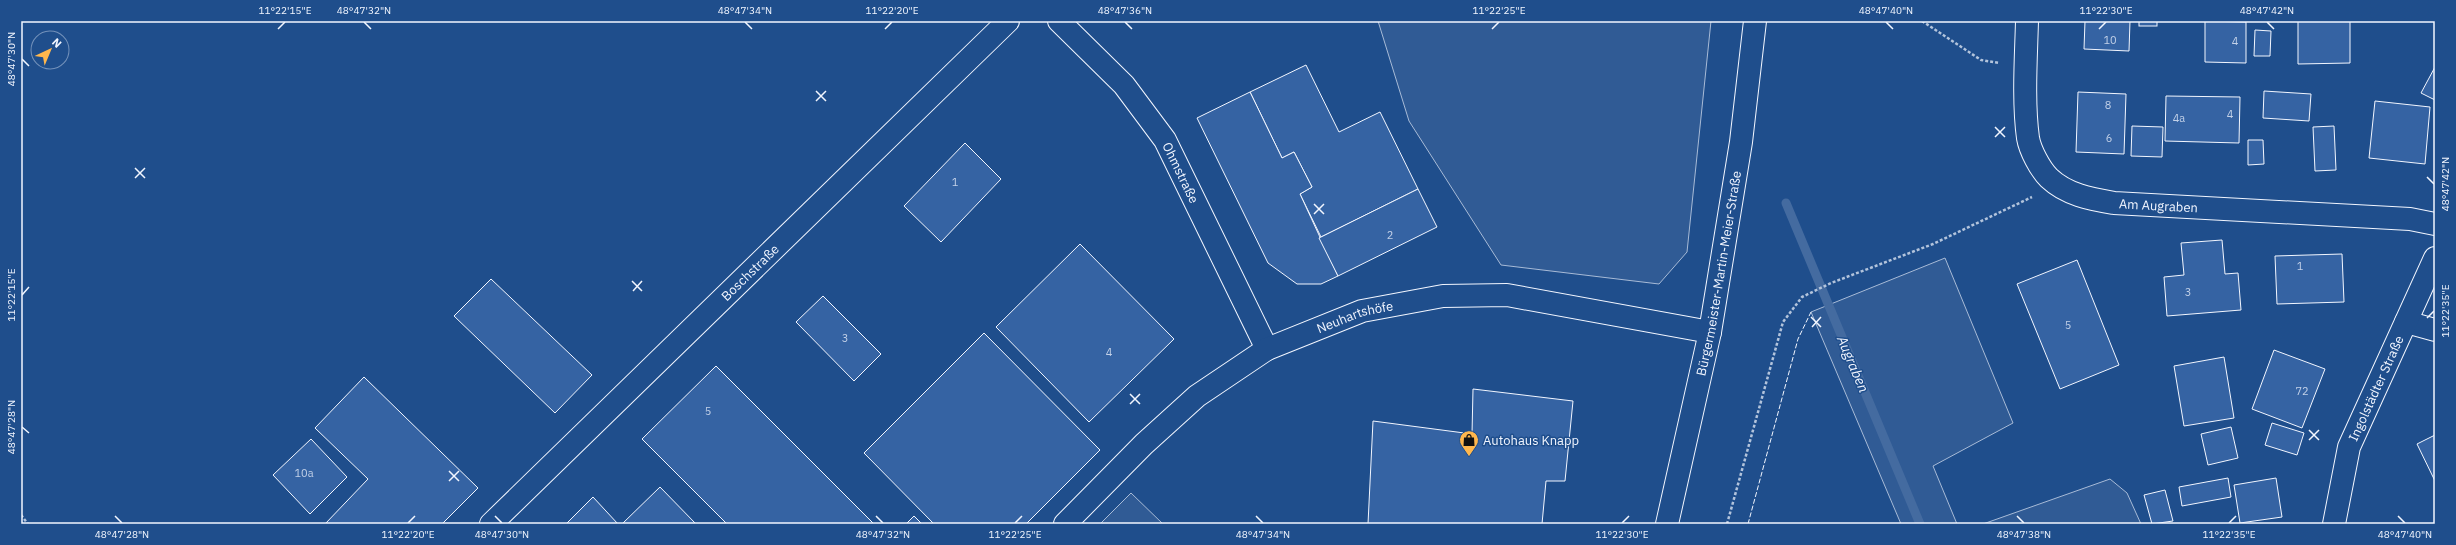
<svg xmlns="http://www.w3.org/2000/svg" width="2456" height="545" font-family="'IBM Plex Sans',sans-serif">
	<style>
		.built { fill: #305b95; stroke: #a8bbd7 }
		.lines { fill: none; stroke-linecap: round; stroke-linejoin: round }
		.stream { stroke: #446ba0; stroke-width: 9 }
		.building { fill: #3563a3; stroke: #f2f6ff }
		.minor-casing { stroke: #f2f6ff; stroke-width: 24 }
		.path { stroke: #b3c4dc; stroke-width: 2.5; stroke-dasharray: 3 2; stroke-linecap: butt }
		.minor { stroke: #1f4e8c; stroke-width: 22 }
		.fence { stroke: #f2f6ff; stroke-width: 1; stroke-dasharray: 5 2; stroke-linecap: butt }
		.ticks { fill: none; stroke: #f2f6ff; stroke-width: 1.5 }
		.labels { text-anchor: middle; dominant-baseline: central; stroke-width: 3; stroke-linejoin: round; paint-order: stroke }
		.number-label { font-size: 11px; fill: #c3d1e8 }
		.street-label { font-size: 13px; fill: #f2f6ff; stroke: #1f4e8c }
		.poi-label { font-size: 13px; fill: #f2f6ff; stroke: #1f4e8c; text-anchor: start }
		.water-label { font-size: 14px; font-style: italic; fill: #f2f6ff; stroke: #1f4e8c }
		.neatline { fill: none; stroke: #f2f6ff; stroke-width: 1.5 }
		.ticks-label { font-size: 10px; text-anchor: middle; fill: #f2f6ff }
	</style>
	<rect width="100%" height="100%" fill="#1f4e8c"/>
	<g class="built">
		<polygon points="1378,21 1711,21 1687,252 1659,284 1501,265 1409,121"/>
		<polygon points="1945,258 2013,423 1933,466 1957,524 1901,524 1811,312"/>
		<polygon points="2110,479 2127,493 2141,524 1983,524"/>
		<polygon points="1131,493 1163,524 1100,524"/>
	</g>
	<g class="lines">
		<polyline class="stream" points="1786,203 1920,524"/>
	</g>
	<g class="building">
		<polygon points="2085,21 2130,21 2129,51 2084,49"/>
		<rect x="2139" y="21" width="18" height="5"/>
		<polygon points="2205,21 2246,22 2246,63 2205,62"/>
		<polygon points="2298,21 2350,21 2350,63 2298,64"/>
		<polygon points="2255,30 2271,31 2270,56 2254,56"/>
		<polygon points="1306,65 1339,132 1380,112 1418,189 1321,237 1300,194 1312,187 1294,152 1282,158 1250,92"/>
		<polygon points="2435,67 2435,100 2421,93"/>
		<polygon points="2264,91 2311,94 2309,121 2263,118"/>
		<polygon points="1250,92 1282,158 1294,152 1312,187 1300,194 1338,276 1321,284 1297,284 1268,263 1197,118"/>
		<polygon points="2078,92 2126,94 2124,154 2076,152"/>
		<polygon points="2166,96 2240,97 2239,143 2165,141"/>
		<polygon points="2375,101 2430,107 2425,164 2369,158"/>
		<polygon points="2132,126 2163,127 2162,157 2131,156"/>
		<polygon points="2334,126 2336,170 2315,171 2313,127"/>
		<polygon points="2248,140 2263,140 2264,164 2248,165"/>
		<polygon points="965,143 1001,179 941,242 904,206"/>
		<polygon points="1418,189 1437,227 1338,276 1319,238"/>
		<polygon points="2222,240 2225,274 2238,273 2241,310 2167,316 2164,277 2184,275 2181,243"/>
		<polygon points="1080,244 1174,339 1089,422 996,327"/>
		<polygon points="2342,254 2344,302 2277,304 2275,256"/>
		<polygon points="2077,260 2119,365 2060,389 2017,284"/>
		<polygon points="491,279 592,375 555,413 454,316"/>
		<polygon points="823,296 881,354 854,381 796,322"/>
		<polygon points="984,333 1100,450 1026,524 934,524 864,453"/>
		<polygon points="2274,350 2325,369 2302,428 2252,409"/>
		<polygon points="2224,357 2234,418 2184,426 2174,366"/>
		<polygon points="716,366 873,523 872,524 727,524 642,439"/>
		<polygon points="364,377 478,488 442,524 325,524 368,479 315,428"/>
		<polygon points="1473,389 1573,401 1565,481 1546,481 1542,524 1368,524 1373,421 1472,434"/>
		<polygon points="2272,423 2304,433 2297,455 2265,445"/>
		<polygon points="2231,427 2238,458 2208,465 2201,434"/>
		<polygon points="2435,435 2435,481 2417,444"/>
		<polygon points="311,439 347,477 310,514 273,475"/>
		<polygon points="2228,478 2231,497 2182,506 2179,487"/>
		<polygon points="2276,478 2282,517 2240,523 2234,485"/>
		<polygon points="660,487 696,524 622,524"/>
		<polygon points="2165,490 2173,521 2152,524 2144,495"/>
		<polygon points="593,497 618,524 566,524"/>
		<polygon points="914,516 922,524 906,524"/>
	</g>
	<g class="lines">
		<g class="minor-casing">
			<g id="minor">
				<path id="s1" d="M 1059,21 L 1124,85 L 1165,140 L 1267,349"/>
				<path id="s2" d="M 2027,21 C 2026,58 2023,101 2028,138 C 2030,150 2040,169 2049,178 C 2067,195 2091,199 2114,203 L 2410,219 L 2435,224"/>
				<polyline points="2406,322 2435,330"/>
				<path id="s3" d="M 491,524 L 1008,21"/>
				<path id="s4" d="M 1065,524 L 1144,444 L 1197,396 L 1267,349 L 1362,311 L 1443,296 L 1507,295 L 1710,332"/>
				<path id="s5" d="M 1667,524 L 1710,332 L 1741,142 L 1755,21"/>
				<path id="s6" d="M 2334,524 L 2349,447 L 2435,258"/>
			</g>
		</g>
		<g class="path">
			<polyline points="1922,21 1981,60 1999,63"/>
			<polyline points="21,515 28,524"/>
			<polyline points="1727,524 1783,322 1802,297 1831,283 1933,244 2032,197"/>
		</g>
		<use href="#minor" class="minor"/>
		<polyline class="fence" points="1748,524 1798,339 1811,312"/>
	</g>
	<path class="ticks" d="M 364,22 L 371,29M 745,22 L 752,29M 1125,22 L 1132,29M 1886,22 L 1893,29M 2267,22 L 2274,29M 278,29 L 285,22M 885,29 L 892,22M 1492,29 L 1499,22M 2099,29 L 2106,22M 22,59 L 29,66M 816,91 L 826,101M 816,101 L 826,91M 1995,127 L 2005,137M 1995,137 L 2005,127M 135,168 L 145,178M 2427,177 L 2434,184M 135,178 L 145,168M 1314,204 L 1324,214M 1314,214 L 1324,204M 632,281 L 642,291M 633,291 L 642,281M 22,295 L 29,287M 1811,317 L 1821,327M 2427,318 L 2434,311M 1812,327 L 1821,317M 1130,394 L 1140,404M 1130,404 L 1140,394M 22,427 L 29,433M 2309,430 L 2319,440M 2309,440 L 2319,430M 449,471 L 459,481M 449,481 L 459,471M 115,516 L 122,523M 495,516 L 502,523M 876,516 L 883,523M 1256,516 L 1263,523M 2017,516 L 2024,523M 2398,516 L 2405,523M 408,523 L 415,516M 1015,523 L 1022,516M 1622,523 L 1629,516M 2229,523 L 2236,516"/>
	<defs>
		<g id="shop-pin" transform="scale(1)"><path d="M0 17L-7.5 6A9.5 9.5 0 1 1 7.5 6Z" fill="#ffb74d" stroke="#1f4e8c"/><path d="M-5-2.5h2.3a2.7 3.5 0 0 1 5.4 0H5L5.5 6h-11ZM-1.5-2.5h3a1.5 2.3 0 0 0-3 0Z" fill="#111"/></g>
	</defs>
	<g fill-rule="evenodd">
		<use href="#shop-pin" x="1469" y="440"/>
	</g>
	<g class="labels">
		<g class="number-label">
			<text x="2110" y="40">10</text>
			<text x="2235" y="41">4</text>
			<text x="2108" y="105">8</text>
			<text x="2230" y="114">4</text>
			<text x="2179" y="118">4a</text>
			<text x="2109" y="138">6</text>
			<text x="955" y="182">1</text>
			<text x="1390" y="235">2</text>
			<text x="2300" y="266">1</text>
			<text x="2188" y="292">3</text>
			<text x="2068" y="325">5</text>
			<text x="845" y="338">3</text>
			<text x="1109" y="352">4</text>
			<text x="2302" y="391">72</text>
			<text x="708" y="411">5</text>
			<text x="304" y="473">10a</text>
		</g>
		<g class="street-label">
			<text stroke="none"><textPath href="#s1" startOffset="196">Ohmstraße</textPath></text>
			<text stroke="none"><textPath href="#s2" startOffset="278">Am Augraben</textPath></text>
			<text stroke="none"><textPath href="#s3" startOffset="361">Boschstraße</textPath></text>
			<text stroke="none"><textPath href="#s5" startOffset="256">Bürgermeister-Martin-Meier-Straße</textPath></text>
			<text stroke="none"><textPath href="#s4" startOffset="362">Neuhartshöfe</textPath></text>
			<text stroke="none"><textPath href="#s6" startOffset="143">Ingolstädter Straße</textPath></text>
		</g>
		<g class="poi-label">
			<text x="1483" y="440">Autohaus Knapp</text>
		</g>
		<g class="water-label">
			<text transform="translate(1853 364) rotate(67)">Augraben</text>
		</g>
	</g>
	<rect width="2456" height="545" fill="none" stroke="#1f4e8c" stroke-width="44"/>
	<g transform="translate(50 50) rotate(44)"><circle r="19" fill="#1f4e8c" stroke="#7391ba"/>
	<path d="M0-3L7 15L0 10L-7 15Z" fill="#ffb74d"/>
	<text y="-6" font-size="11" font-weight="bold" text-anchor="middle" fill="#f2f6ff">N</text>
	</g>
	<rect x="22" y="22" width="2412" height="501" class="neatline"/>
	<g class="ticks-label">
		<text x="285" y="14">11°22'15"E</text>
		<text x="364" y="14">48°47'32"N</text>
		<text x="745" y="14">48°47'34"N</text>
		<text x="892" y="14">11°22'20"E</text>
		<text x="1125" y="14">48°47'36"N</text>
		<text x="1499" y="14">11°22'25"E</text>
		<text x="1886" y="14">48°47'40"N</text>
		<text x="2106" y="14">11°22'30"E</text>
		<text x="2267" y="14">48°47'42"N</text>
		<text transform="translate(11 59) rotate(-90)" y="4">48°47'30"N</text>
		<text transform="translate(2445 184) rotate(-90)" y="4">48°47'42"N</text>
		<text transform="translate(11 295) rotate(-90)" y="4">11°22'15"E</text>
		<text transform="translate(2445 311) rotate(-90)" y="4">11°22'35"E</text>
		<text transform="translate(11 427) rotate(-90)" y="4">48°47'28"N</text>
		<text x="122" y="538">48°47'28"N</text>
		<text x="408" y="538">11°22'20"E</text>
		<text x="502" y="538">48°47'30"N</text>
		<text x="883" y="538">48°47'32"N</text>
		<text x="1015" y="538">11°22'25"E</text>
		<text x="1263" y="538">48°47'34"N</text>
		<text x="1622" y="538">11°22'30"E</text>
		<text x="2024" y="538">48°47'38"N</text>
		<text x="2229" y="538">11°22'35"E</text>
		<text x="2405" y="538">48°47'40"N</text>
	</g>
</svg>
